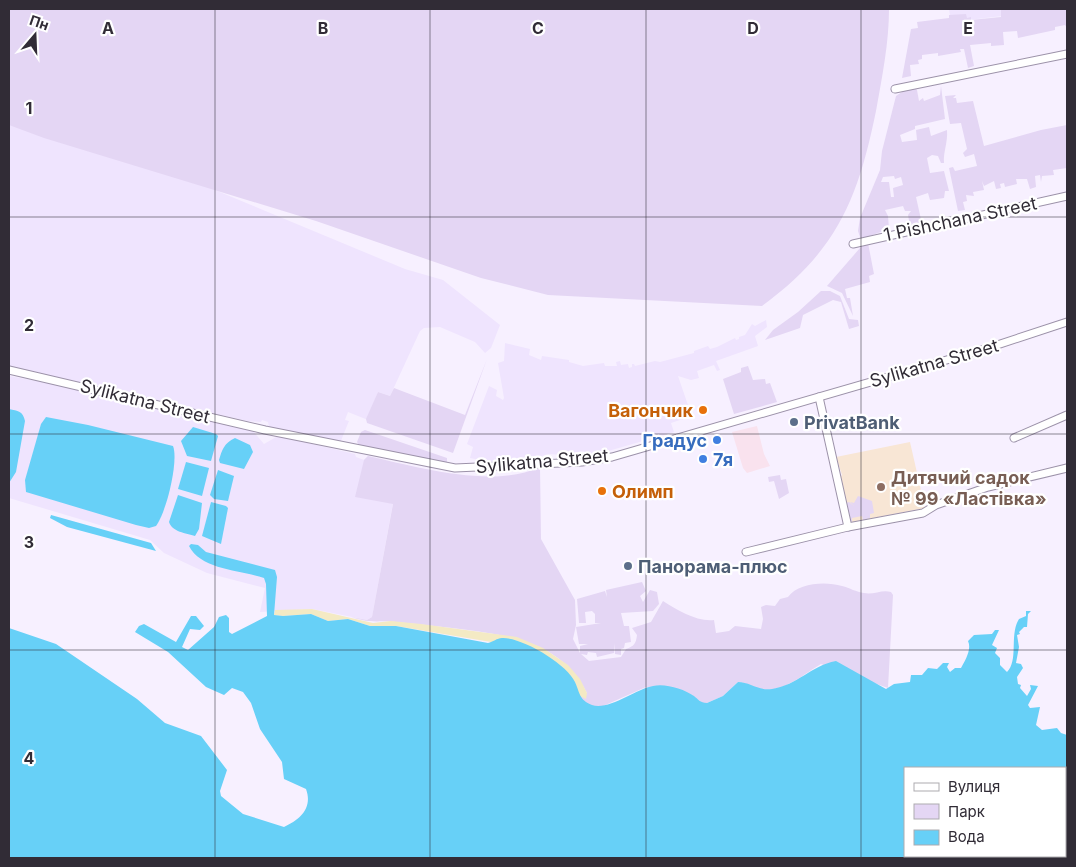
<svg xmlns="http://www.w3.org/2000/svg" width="1076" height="867" font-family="Inter,sans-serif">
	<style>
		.commercial { fill: #f9e2ee }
		.built { fill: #efe4fe }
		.education { fill: #f8e6d5 }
		.green { fill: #e4d6f4; fill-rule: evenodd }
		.sand { fill: #f4eac4 }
		.water { fill: #67d0f7; fill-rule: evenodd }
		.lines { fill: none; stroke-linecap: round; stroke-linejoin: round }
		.minor-casing { stroke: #9c92a9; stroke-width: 9 }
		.minor { stroke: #fff; stroke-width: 7 }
		.grid { fill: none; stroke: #312c36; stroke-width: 1; stroke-opacity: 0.55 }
		.food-dot { fill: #e8710a; stroke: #fff; stroke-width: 2 }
		.service-dot { fill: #5c6f8a; stroke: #fff; stroke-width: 2 }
		.shop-dot { fill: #3f7fe0; stroke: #fff; stroke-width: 2 }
		.education-dot { fill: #8d6e63; stroke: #fff; stroke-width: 2 }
		.labels { text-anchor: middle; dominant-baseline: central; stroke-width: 4.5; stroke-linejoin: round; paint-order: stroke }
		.street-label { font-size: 18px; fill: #312c36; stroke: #fff }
		.food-label { font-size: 18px; font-weight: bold; fill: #c56008; stroke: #fff; text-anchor: end }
		.service-label { font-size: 18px; font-weight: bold; fill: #4e5e75; stroke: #fff; text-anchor: start }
		.shop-label { font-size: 18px; font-weight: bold; fill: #366cbe; stroke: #fff; text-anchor: end }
		.education-label { font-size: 18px; font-weight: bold; fill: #785e54; stroke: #fff; text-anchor: start }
		.grid-label { font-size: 16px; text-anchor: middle; font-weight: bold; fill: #312c36; stroke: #fff; stroke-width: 4.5; stroke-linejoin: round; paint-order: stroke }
	</style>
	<rect width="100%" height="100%" fill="#f7f0ff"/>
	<polygon class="commercial" points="757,426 764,454 770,466 747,473 743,468 732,432"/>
	<g class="built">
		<polygon points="949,9 1001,9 1002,16 951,22"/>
		<polygon points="9,77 186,178 405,269 443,280 500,325 491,348 485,353 475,342 440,327 424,328 420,331 390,396 378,392 368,420 348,412 345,420 349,421 340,443 269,427 268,422 262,420 261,422 247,421 9,366"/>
		<polygon points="766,320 767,327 755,336 758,346 716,361 720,370 717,371 714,365 697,371 699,378 691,380 678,376 690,411 682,414 683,419 671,423 674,432 591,456 583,451 565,455 548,454 526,461 491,462 470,458 473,447 467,444 489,386 497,390 496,396 503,400 504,398 498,363 504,361 505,343 530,349 529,355 541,360 542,356 569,360 569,362 583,366 604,363 605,366 617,366 616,362 620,361 621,365 628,364 629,368 632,367 632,364 634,364 635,366 655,361 660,362 694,353 694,351 708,346 710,349 717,347 735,338 736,340 739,339 739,337 745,335 752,324 755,326"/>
		<polygon points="9,376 70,387 253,431 264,444 278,436 355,454 356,457 364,460 368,456 393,503 372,617 367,620 312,609 260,612 265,588 207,573 164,553 150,540 9,498"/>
	</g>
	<polygon class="education" points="910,442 925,508 852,522 849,519 840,477 842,475 836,457"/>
	<g class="green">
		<path d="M 9,9 L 889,9 C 889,43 882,77 876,111 C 858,199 837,251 762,306 L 548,295 L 481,278 L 316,221 L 44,138 L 9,125 Z"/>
		<polygon points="1001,9 1067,9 1067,28 1065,25 1055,27 1055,30 1018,38 1017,31 1003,32 1004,45 991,46 991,43 970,45 974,66 968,68 964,49 960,49 961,52 938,56 938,53 922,55 922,59 918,60 919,64 910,65 911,76 902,78 911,29 918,28 917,22 949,18 949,15 966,14 967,18 971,17 971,20 1001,17"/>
		<path d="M 941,86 L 945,119 L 915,126 L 915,129 L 900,135 L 902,142 L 917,140 L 916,130 L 929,127 L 931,136 L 947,130 C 948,143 943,152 944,163 L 941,163 L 938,156 L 932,155 L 927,158 L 930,173 L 944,171 L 949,191 L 945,191 L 944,198 L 930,200 L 928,193 L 916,197 L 922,224 L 910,226 L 908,215 L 911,211 L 905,211 L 903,206 L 885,210 L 888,216 L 889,229 L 864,238 L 860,237 L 858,231 L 860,218 L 880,170 L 882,151 L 896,96 L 905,90 L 915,88 L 917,90 L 919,101 L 923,98 L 924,101 L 940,95 ZM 894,176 L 895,179 L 901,177 L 903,185 L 893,188 L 894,197 L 891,197 L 889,182 L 881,182 L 883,177 Z"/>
		<polygon points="956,95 953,98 956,98 957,103 973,101 984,146 1041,130 1067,125 1067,168 1053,170 1054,175 1042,176 1041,182 1040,175 1035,176 1036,187 1030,189 1027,179 1016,179 1017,184 1005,187 1004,183 1000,184 1001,188 996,189 994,181 984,186 982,181 984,190 973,192 974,196 966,195 967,201 963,202 965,210 958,211 949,168 953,167 955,171 977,166 974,154 965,157 963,153 967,149 961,123 950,124 945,96"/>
		<polygon points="868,243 874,274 869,276 870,282 845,289 847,298 850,298 853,316 842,293 827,286 860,248"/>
		<polygon points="821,291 830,291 840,296 849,319 858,320 859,326 849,329 841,302 833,300 803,315 800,328 765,340 773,330 798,312"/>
		<polygon points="487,359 453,453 367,423 366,419 378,392 390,396 394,388 465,415"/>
		<polygon points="748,366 753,380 765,379 766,384 770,383 777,402 734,414 723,379 741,372 741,368"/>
		<polygon points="365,430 447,458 447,463 360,447 357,442 361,432"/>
		<path d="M 368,456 C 417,467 493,489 540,467 L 541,539 L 575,600 L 576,625 L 573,639 L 580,653 L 580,646 L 588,644 L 579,644 L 576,627 L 601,623 L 595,623 L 595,614 L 592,611 L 585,612 L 586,623 L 579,623 L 577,599 L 605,591 L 607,597 L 606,590 L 642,582 L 646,591 L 640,596 L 643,602 L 650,590 L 657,592 L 659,604 L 653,611 L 621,613 L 624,626 L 629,626 L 631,642 L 625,643 L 624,648 L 621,649 L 621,655 L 615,654 L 614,643 L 614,653 L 597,657 L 596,653 L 588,652 L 587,655 L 581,654 L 589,661 L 621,657 L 626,649 C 634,646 636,644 637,635 L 632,628 L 651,622 L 663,601 C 677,610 697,622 714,620 L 716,633 L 729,631 L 735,626 L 761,629 L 763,619 L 761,607 L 766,605 L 775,606 L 780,599 L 788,597 C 798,583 825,581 842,586 C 850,588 856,592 864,593 C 874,595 882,589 891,592 L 893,595 L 888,688 L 821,664 C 802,675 784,693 760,689 C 752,688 746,682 738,682 L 723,696 L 707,703 L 702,703 L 692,695 L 646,687 L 601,707 L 592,714 L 578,695 L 587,693 C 561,644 518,637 468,630 C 444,627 420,624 396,622 C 377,620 372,624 351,617 L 367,620 L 372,617 L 393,504 L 355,497 L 364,460 Z"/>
		<polygon points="780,475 781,480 786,479 789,493 779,499 774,481 769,482 768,477"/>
		<polygon points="858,496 872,501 874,513 870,514 870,518 863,520 862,516 852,518 852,522 849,519 846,503 849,502 854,506 850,502 854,503"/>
	</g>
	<polygon class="sand" points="312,609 373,623 391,621 421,624 517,637 543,648 568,665 580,679 587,693 586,699 578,695 575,682 491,642 396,626 370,626 348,619 328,621 311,614 283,616 274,615 275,610"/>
	<g class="water">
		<path d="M 9,409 C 18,411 23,411 25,421 L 16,472 L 9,483 Z"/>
		<path d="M 46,417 L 88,425 L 173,446 C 179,461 166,513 156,526 L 149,528 L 136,525 L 26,492 L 25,480 L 41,424 Z"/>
		<polygon points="193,427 216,434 218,436 211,461 187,456 181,441"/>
		<path d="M 235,438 L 250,445 L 253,452 L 244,469 L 220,463 L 219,460 C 222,450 224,443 235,438 Z"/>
		<polygon points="186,462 209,468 202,496 178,489"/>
		<polygon points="218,470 234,476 228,501 214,499 210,495"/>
		<path d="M 178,495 L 202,503 L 199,529 L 195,536 C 186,533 172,532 169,522 Z"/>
		<polygon points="211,502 226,506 228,508 221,544 202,536"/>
		<polygon points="51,515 151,543 156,551 67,527 50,518"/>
		<path d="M 191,544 L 198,545 L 206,552 L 275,570 L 277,577 L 274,615 L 283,616 L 311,614 L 328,621 L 348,619 L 370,626 L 396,626 L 488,643 C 493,642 497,638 502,638 C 522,637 567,664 575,682 C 580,693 579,700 592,705 C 608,711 636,689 653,686 C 665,683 684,689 694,696 C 698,699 700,703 707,703 L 723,696 L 738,682 C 750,682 758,691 772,689 C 798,685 810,666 836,661 L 886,689 L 894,684 L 910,682 L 911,675 L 922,675 L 928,668 L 937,669 L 943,663 L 949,663 L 947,667 L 950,672 L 955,668 L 961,668 C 965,661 972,649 968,641 L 974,635 L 992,634 L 995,630 L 999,630 L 992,645 L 997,648 L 995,653 L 1000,658 L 1000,665 L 1007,672 C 1019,660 1009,635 1019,619 L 1026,616 L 1026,611 L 1031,611 L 1028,614 L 1027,627 L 1024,627 L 1019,632 L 1020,634 L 1017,635 L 1019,647 L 1016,663 L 1021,664 L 1023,668 L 1017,677 L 1018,684 L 1021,685 L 1020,688 L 1027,696 L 1031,689 L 1030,685 L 1038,686 L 1028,705 L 1030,708 L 1040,707 L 1036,725 L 1042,730 L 1057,728 L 1061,733 L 1067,735 L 1067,858 L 9,858 L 9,628 L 56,644 L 137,699 L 165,723 L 201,736 L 227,770 L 220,791 L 221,796 L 243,814 L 284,827 C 300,820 313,808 306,789 L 284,779 L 282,762 L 260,729 L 251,703 L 243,692 L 232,688 L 224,695 L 206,687 L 168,652 L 135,632 L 139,626 L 144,624 L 176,642 L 191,616 L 196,616 L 204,626 L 200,630 L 190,629 L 182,647 L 188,650 L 214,627 L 219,617 L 226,615 L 229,618 L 229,632 L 232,634 L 267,616 L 266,584 L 264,578 C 241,570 201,570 189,546 ZM 905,768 L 1065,768 L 1065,856 L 905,856 Z"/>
	</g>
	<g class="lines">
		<g class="minor-casing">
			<g id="minor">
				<polyline points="895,89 1067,54"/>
				<polyline points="853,244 1067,196"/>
				<polyline points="9,370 265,430 455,468 582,462 612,457 988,348 1067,322"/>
				<polyline points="819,397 848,527"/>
				<polyline points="1014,438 1067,415"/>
				<polyline points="746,552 848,527 923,513 936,505 988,487 1067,468"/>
			</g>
		</g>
		<use href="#minor" class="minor"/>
	</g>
	<path class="grid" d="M 215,9 L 215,858M 430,9 L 430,858M 646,9 L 646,858M 861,9 L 861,858M 9,217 L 1067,217M 9,434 L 1067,434M 9,650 L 1067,650"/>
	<g class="food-dot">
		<circle cx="703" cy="410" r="5"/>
		<circle cx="602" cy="491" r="5"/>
	</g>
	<g class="service-dot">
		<circle cx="794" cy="422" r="5"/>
		<circle cx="628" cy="566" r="5"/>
	</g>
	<g class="shop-dot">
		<circle cx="717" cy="440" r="5"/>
		<circle cx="703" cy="459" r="5"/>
	</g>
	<circle class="education-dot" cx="881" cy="487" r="5"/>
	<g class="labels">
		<g class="street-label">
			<text transform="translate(960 219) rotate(-12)">1 Pishchana Street</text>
			<text transform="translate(934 363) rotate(-16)">Sylikatna Street</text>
			<text transform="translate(145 401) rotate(14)">Sylikatna Street</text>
			<text transform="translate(542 461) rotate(-5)">Sylikatna Street</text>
		</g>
		<g class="food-label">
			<text x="693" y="410">Вагончик</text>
			<text x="612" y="491" text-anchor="start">Олимп</text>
		</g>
		<g class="service-label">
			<text x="804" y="422">PrivatBank</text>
			<text x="638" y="566">Панорама-плюс</text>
		</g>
		<g class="shop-label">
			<text x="707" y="440">Градус</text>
			<text x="713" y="459" text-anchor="start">7я</text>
		</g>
		<g class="education-label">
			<text x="891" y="477">Дитячий садок<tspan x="891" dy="21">№ 99 «Ластівка»</tspan></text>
		</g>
	</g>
	<g class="grid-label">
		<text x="108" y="34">A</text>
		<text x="323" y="34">B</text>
		<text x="538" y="34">C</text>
		<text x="753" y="34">D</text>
		<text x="968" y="34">E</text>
		<text x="29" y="114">1</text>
		<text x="29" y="331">2</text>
		<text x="29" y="548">3</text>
		<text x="29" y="764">4</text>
	</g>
	<rect width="1076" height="867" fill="none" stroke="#312c36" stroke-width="20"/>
	<rect x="904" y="767" width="162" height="90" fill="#ffffff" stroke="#adabaf"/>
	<rect x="914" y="783" width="25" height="8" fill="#ffffff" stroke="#adabaf"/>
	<text x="948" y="792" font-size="15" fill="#312c36">Вулиця</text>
	<rect x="914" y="804" width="25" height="15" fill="#e4d6f4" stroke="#adabaf"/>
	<text x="948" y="817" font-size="15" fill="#312c36">Парк</text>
	<rect x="914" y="830" width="25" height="15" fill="#67d0f7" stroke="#adabaf"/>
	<text x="948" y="842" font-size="15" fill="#312c36">Вода</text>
	<g transform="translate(35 35) rotate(19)" stroke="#ffffff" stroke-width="4" paint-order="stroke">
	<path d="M0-4L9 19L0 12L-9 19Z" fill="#312c36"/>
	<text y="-8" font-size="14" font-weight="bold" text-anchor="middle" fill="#312c36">Пн</text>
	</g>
</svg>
